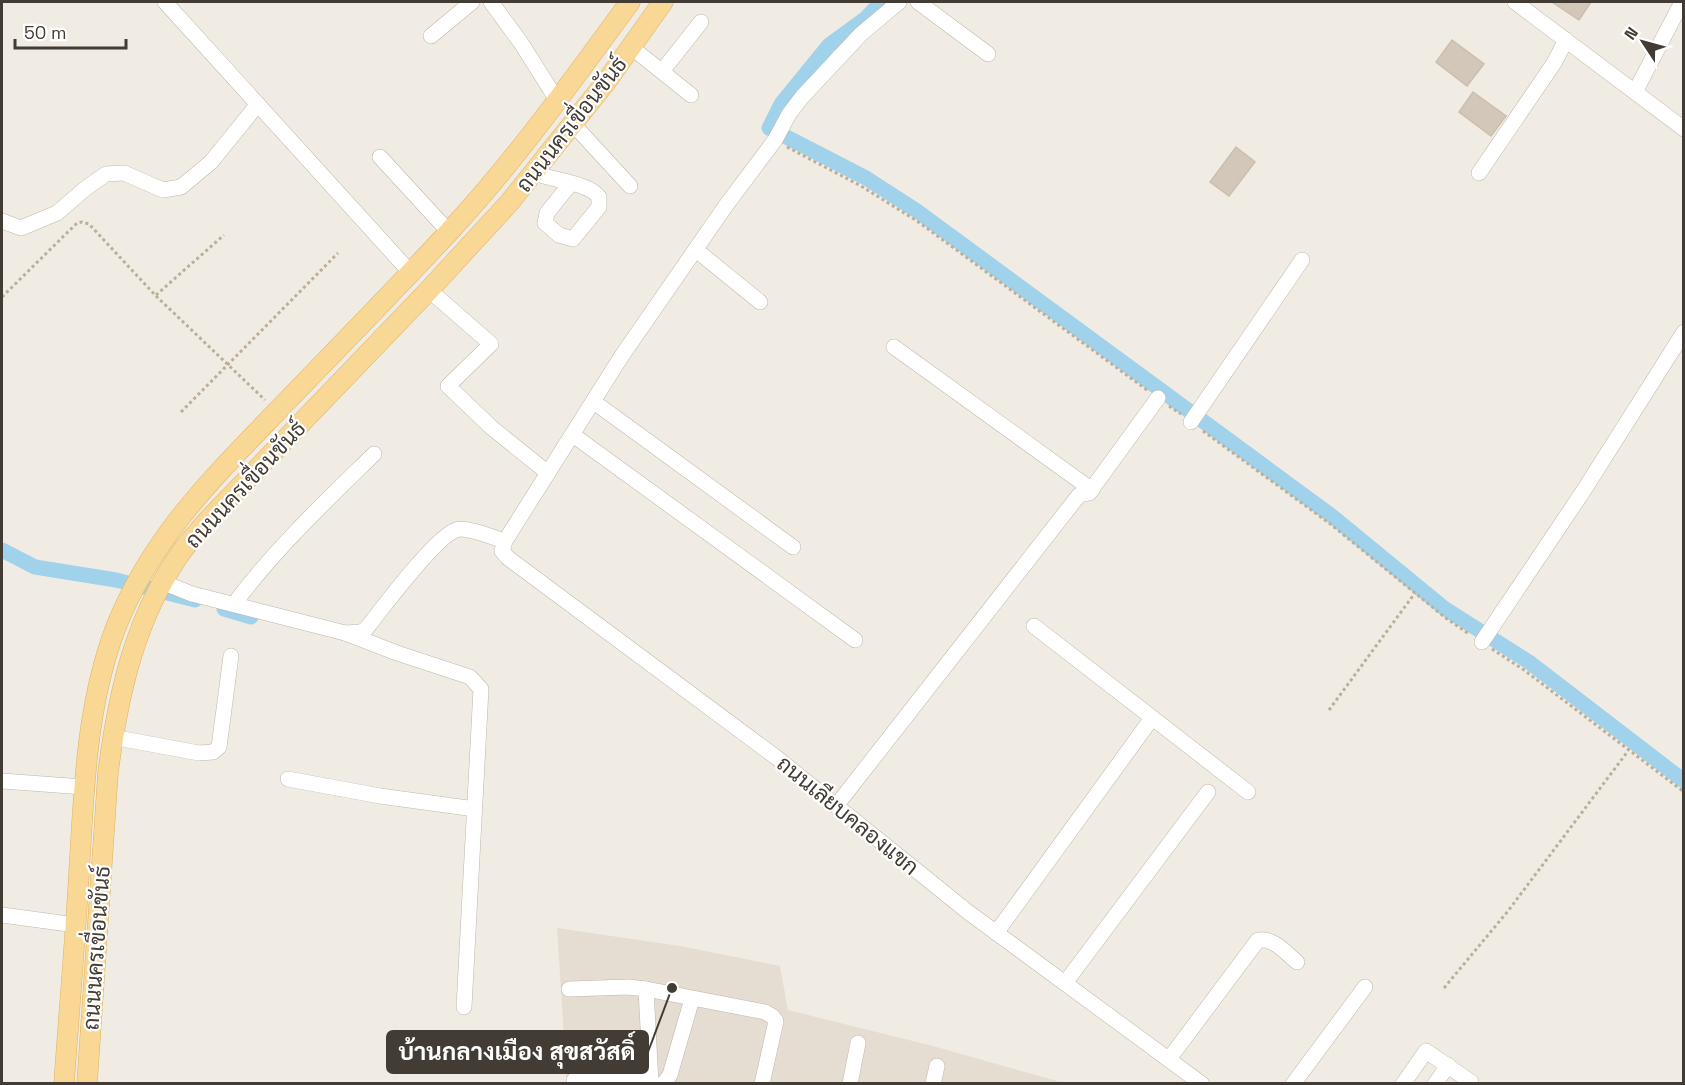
<svg xmlns="http://www.w3.org/2000/svg" width="1685" height="1085" font-family="'Space Grotesk',Sarabun,sans-serif">
	<style>
		.residential { fill: #e5ddd2 }
		.lines { fill: none; stroke-linecap: round; stroke-linejoin: round }
		.canal { stroke: #a1d2ec; stroke-width: 15 }
		.building { fill: #d2c7b9; stroke: #ccbead; stroke-width: 1.5 }
		.minor-casing { stroke: #bfb6aa; stroke-width: 16 }
		.major-casing { stroke: #ddb265; stroke-width: 21 }
		.path { stroke: #bdae98; stroke-width: 3; stroke-dasharray: 3 3; stroke-linecap: butt }
		.minor { stroke: #fff; stroke-width: 15 }
		.major { stroke: #f9d794; stroke-width: 20 }
		.labels { text-anchor: middle; dominant-baseline: central; stroke-width: 4.5; stroke-linejoin: round; paint-order: stroke }
		.street-label { font-size: 22px; fill: #423c34; stroke: #fff }
		.leader { fill: none; stroke: #423c34; stroke-width: 2 }
		.callout-dot { fill: #423c34; stroke: #fff; stroke-width: 2 }
		.callout { fill: #423c34; stroke: #423c34; stroke-width: 2 }
		.callout-label { font-size: 24px; text-anchor: middle; font-weight: bold; fill: #fff }
	</style>
	<rect width="100%" height="100%" fill="#f1ece3"/>
	<polygon class="residential" points="557,928 680,946 780,966 788,1010 929,1045 1064,1083 567,1083"/>
	<g class="lines">
		<g class="canal">
			<polyline points="881,2 866,18 829,45 781,104 769,128 866,178 917,211 1332,516 1444,608 1529,662 1684,781"/>
			<polyline points="2,550 35,567 116,580 195,600"/>
			<polyline points="224,609 251,617"/>
		</g>
	</g>
	<g class="building">
		<polygon points="1552,2 1591,2 1579,20"/>
		<polygon points="1452,40 1484,64 1467,86 1436,62"/>
		<polygon points="1473,92 1506,116 1491,136 1459,112"/>
		<polygon points="1236,147 1255,162 1229,196 1210,182"/>
	</g>
	<g class="lines">
		<g class="minor-casing">
			<g id="minor">
				<polyline points="165,2 410,272"/>
				<polyline points="491,2 521,43 557,100"/>
				<polyline points="899,2 861,34 802,97 789,114 775,140 727,204 621,357 505,541 502,551 508,558 777,758 968,912 1202,1084"/>
				<polyline points="918,2 988,54"/>
				<polyline points="1515,2 1684,129"/>
				<polyline points="431,36 472,2"/>
				<polyline points="631,47 691,95"/>
				<polyline points="663,70 701,22"/>
				<polyline points="1635,92 1682,2"/>
				<polyline points="573,124 630,186"/>
				<polyline points="380,157 449,232"/>
				<path d="M 534,173 C 552,180 589,183 599,197 L 599,207 L 573,239 L 559,235 L 545,223 L 547,213 L 571,183"/>
				<polyline points="1479,173 1554,63 1566,40"/>
				<polyline points="2,221 21,228 57,213 86,188 106,174 124,173 163,190 181,187 211,162 258,104"/>
				<polyline points="696,250 760,302"/>
				<polyline points="429,290 491,344 448,386 492,428 548,473"/>
				<polyline points="894,347 1092,490"/>
				<polyline points="594,402 793,547"/>
				<polyline points="1191,422 1302,260"/>
				<polyline points="573,435 855,640"/>
				<path d="M 162,582 L 192,594 L 345,633 L 361,632 L 366,629 C 382,609 435,537 456,530 C 466,526 494,538 505,541"/>
				<path d="M 234,604 C 275,549 325,502 374,454"/>
				<polyline points="1034,626 1248,792"/>
				<polyline points="345,633 397,653 470,677 481,689 464,1007"/>
				<polyline points="1482,642 1584,490 1684,332"/>
				<polyline points="112,737 199,753 213,752 219,747 231,656"/>
				<polyline points="288,779 380,796 475,809"/>
				<polyline points="2,781 84,787"/>
				<polyline points="836,806 1079,495 1089,493 1158,398"/>
				<polyline points="2,915 76,925"/>
				<polyline points="996,933 1152,718"/>
				<polyline points="1065,983 1208,792"/>
				<polyline points="569,989 628,987 646,989 765,1012 772,1016 776,1021 762,1084"/>
				<polyline points="646,989 651,1084"/>
				<path d="M 1169,1059 L 1258,940 C 1273,937 1286,953 1297,962"/>
				<polyline points="574,1080 650,1074"/>
				<polyline points="663,1084 670,1075 692,999"/>
				<polyline points="850,1084 858,1043"/>
				<polyline points="933,1084 937,1066"/>
				<polyline points="1293,1084 1365,987"/>
				<polyline points="1403,1084 1426,1051 1471,1082"/>
				<polyline points="1435,1084 1448,1065"/>
			</g>
		</g>
		<g class="major-casing">
			<g id="major">
				<path d="M 64,1084 C 69,1013 75,943 79,873 C 84,791 86,705 116,627 C 153,534 217,474 284,404 C 339,347 394,291 448,233 C 515,161 572,81 630,2"/>
				<path d="M 87,1084 L 108,773 C 118,694 135,617 182,551 C 190,540 200,530 209,519 L 429,290 L 509,203 L 606,82 L 663,2"/>
			</g>
		</g>
		<g class="path">
			<polyline points="787,147 861,186 917,221 1147,390"/>
			<polyline points="156,295 224,235"/>
			<polyline points="2,297 77,223 82,222 89,224 156,296 265,400"/>
			<polyline points="1169,406 1181,414"/>
			<polyline points="181,412 338,253"/>
			<polyline points="1203,431 1329,523 1447,619 1469,634"/>
			<polyline points="1492,649 1524,670 1684,792"/>
			<polyline points="1329,710 1415,593"/>
			<polyline points="1444,988 1508,911 1628,751"/>
		</g>
		<use href="#minor" class="minor"/>
		<use href="#major" class="major"/>
	</g>
	<g class="labels">
		<g class="street-label">
			<text transform="translate(571 124) rotate(-52)">ถนนนครเขื่อนขันธ์</text>
			<text transform="translate(245 484) rotate(-47)">ถนนนครเขื่อนขันธ์</text>
			<text transform="translate(848 815) rotate(39)">ถนนเลียบคลองแขก</text>
			<text transform="translate(96 948) rotate(-86)">ถนนนครเขื่อนขันธ์</text>
		</g>
	</g>
	<path class="leader" d="M672 988L648 1052"/>
	<circle class="callout-dot" cx="672" cy="988" r="6"/>
	<rect class="callout" x="387" y="1031" width="261" height="42" rx="6"/>
	<g class="callout-label">
		<text x="517" y="1060">บ้านกลางเมือง สุขสวัสดิ์</text>
	</g>
	<rect width="1685" height="1085" fill="none" stroke="#423c34" stroke-width="6"/>
	<g transform="translate(1643 42) rotate(306)" stroke="#ffffff" stroke-width="4.5" paint-order="stroke">
	<path d="M0-4.5L10 22L0 15L-10 22Z" fill="#423c34"/>
	<text y="-9" font-size="16" font-weight="bold" text-anchor="middle" fill="#423c34">N</text>
	</g>
	<path d="M15 39v9h111v-9" fill="none" stroke="#423c34" stroke-width="3"/>
	<text x="24" y="39" font-size="18" fill="#423c34" stroke="#ffffff" stroke-width="4.5" paint-order="stroke">50 m</text>
</svg>
